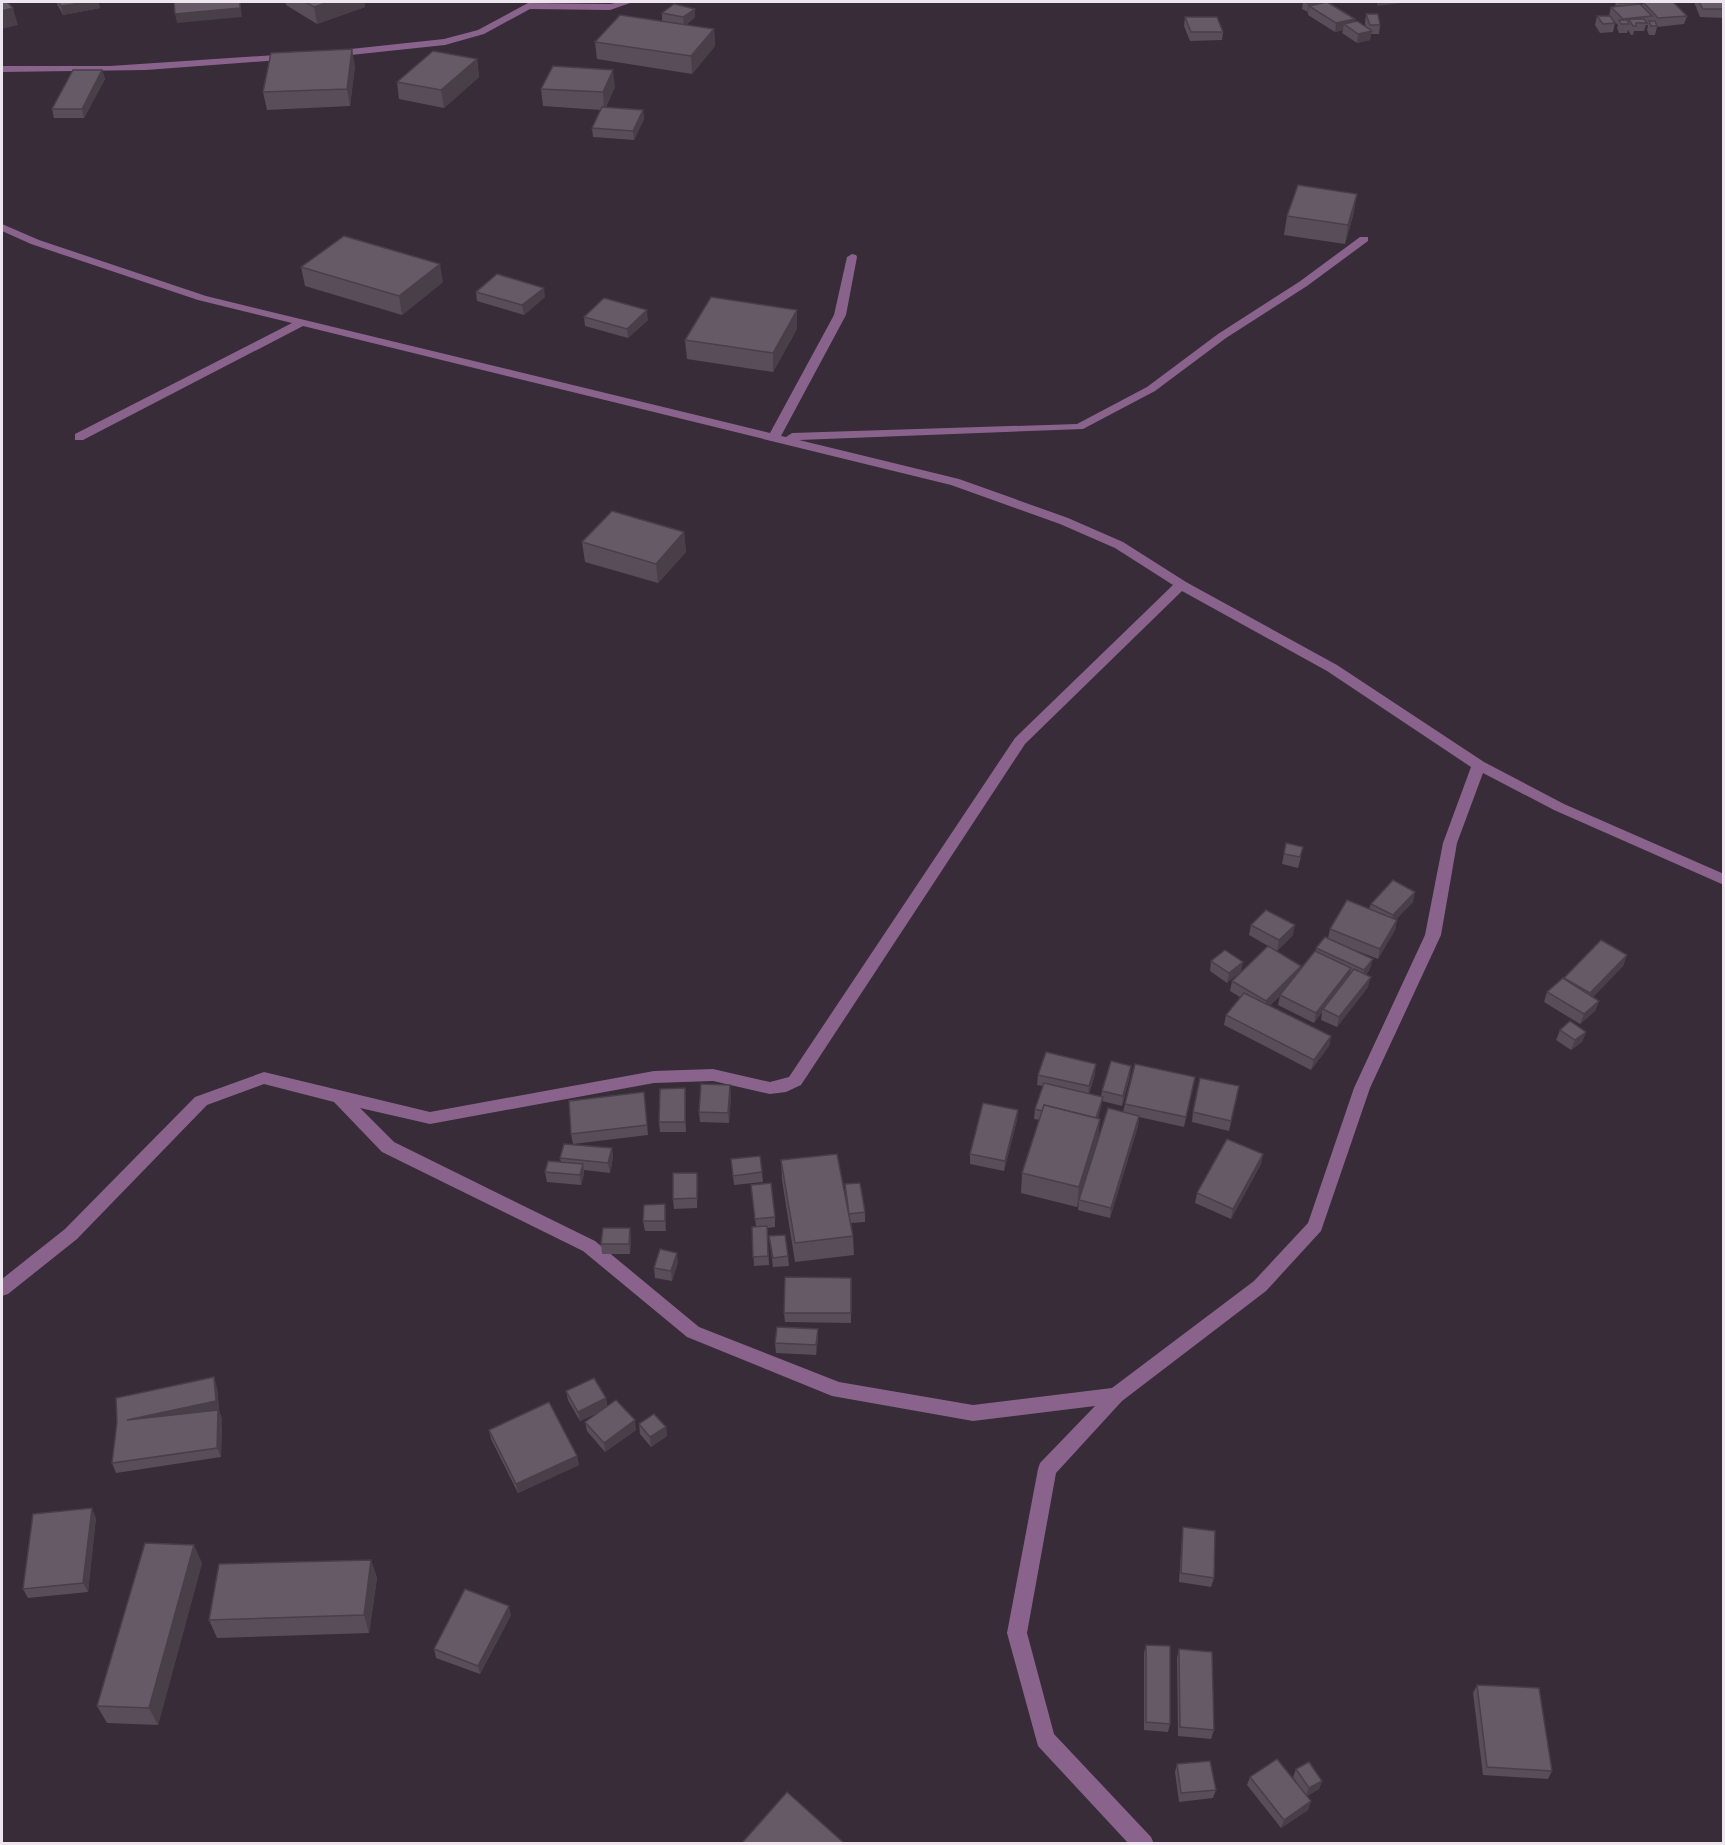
<svg xmlns="http://www.w3.org/2000/svg" width="1725" height="1845" font-family="Overpass,sans-serif">
	<style>
		.lines { fill: none; stroke-linecap: round; stroke-linejoin: round }
		.minor { fill: #8a638d; fill-rule: evenodd }
		.wall { fill: #594d59 }
		.shaded-wall { fill: #483f48 }
		.building { fill: #675a67; stroke: #483f48; stroke-width: 1.5 }
	</style>
	<rect width="100%" height="100%" fill="#372c38"/>
	<g class="lines">
		<g class="minor">
			<polygon points="620,2 633,2 610,10 530,9 484,34 445,45 332,57 327,54 332,51 444,39 478,30 528,3 610,4"/>
			<polygon points="290,54 295,57 293,59 146,70 2,72 2,66 110,66"/>
			<path d="M 2,224 L 39,240 L 206,296 L 770,433 L 834,315 L 847,257 L 852,254 L 856,255 L 857,257 L 846,315 L 781,436 L 786,437 L 792,433 L 1077,424 L 1147,387 L 1218,334 L 1299,282 L 1360,237 L 1368,237 L 1368,241 L 1307,286 L 1226,338 L 1155,391 L 1083,429 L 799,440 L 959,479 L 1068,518 L 1123,542 L 1186,582 L 1337,665 L 1484,762 L 1564,804 L 1724,874 L 1724,885 L 1554,810 L 1483,773 L 1457,843 L 1441,935 L 1370,1088 L 1321,1231 L 1266,1291 L 1122,1401 L 1056,1473 L 1027,1633 L 1054,1734 L 1151,1837 L 1154,1844 L 1129,1844 L 1038,1746 L 1007,1633 L 1038,1469 L 1040,1463 L 1095,1406 L 973,1421 L 832,1396 L 687,1337 L 583,1251 L 382,1152 L 334,1102 L 264,1084 L 207,1105 L 77,1239 L 8,1294 L 2,1296 L 2,1279 L 65,1229 L 195,1097 L 264,1072 L 430,1112 L 654,1071 L 713,1069 L 770,1082 L 789,1077 L 1015,738 L 1173,585 L 1115,548 L 1060,524 L 951,485 L 303,326 L 83,440 L 75,440 L 75,434 L 292,323 L 198,300 L 31,244 L 2,231 ZM 1182,591 L 1327,671 L 1471,767 L 1443,843 L 1425,935 L 1354,1088 L 1308,1223 L 1254,1281 L 1112,1388 L 973,1405 L 839,1382 L 699,1327 L 595,1241 L 394,1142 L 360,1108 L 430,1124 L 654,1083 L 713,1081 L 770,1094 L 786,1092 L 801,1085 L 1025,744 Z"/>
		</g>
	</g>
	<g class="wall">
		<polygon points="56,2 98,2 100,8 63,15"/>
		<polygon points="285,2 364,2 365,7 317,24 286,5"/>
		<polygon points="1303,2 1326,2 1355,19 1354,22 1366,28 1365,23 1366,14 1380,25 1379,34 1371,34 1370,40 1357,43 1342,33 1343,30 1335,32 1308,15 1308,12 1302,9"/>
		<polygon points="1616,2 1636,2 1637,5 1642,6 1643,2 1687,16 1684,24 1657,27 1655,35 1649,35 1647,30 1648,25 1646,25 1644,31 1634,31 1633,35 1631,35 1628,30 1627,33 1619,33 1617,28 1618,25 1613,20 1615,23 1613,32 1600,33 1595,25 1597,16 1609,16 1611,7 1615,7"/>
		<polygon points="1694,2 1724,2 1724,18 1700,17"/>
		<polygon points="695,9 695,17 686,25 714,29 715,46 692,74 597,59 595,42 662,21 662,13"/>
		<polygon points="1185,17 1223,32 1222,40 1190,41 1184,26"/>
		<polygon points="477,59 479,77 444,108 399,99 397,82"/>
		<polygon points="355,66 350,106 267,110 263,92"/>
		<polygon points="102,70 105,79 84,118 54,118 52,109"/>
		<polygon points="615,87 606,107 643,110 644,119 634,140 593,137 592,128 601,110 543,106 541,89"/>
		<polygon points="1354,212 1345,244 1284,235 1287,216"/>
		<polygon points="301,267 443,282 402,315 305,286"/>
		<polygon points="476,292 545,297 524,315 477,301"/>
		<polygon points="584,317 648,320 628,338 585,326"/>
		<polygon points="797,329 773,372 687,359 685,340"/>
		<polygon points="684,532 686,552 658,583 585,562 582,542"/>
		<polygon points="1286,843 1301,857 1298,868 1282,864"/>
		<polygon points="1413,902 1396,919 1397,920 1395,930 1378,959 1342,945 1370,969 1366,975 1368,987 1337,1027 1321,1020 1322,1012 1314,1023 1278,1005 1280,996 1269,1006 1331,1036 1329,1046 1311,1070 1224,1025 1226,1015 1240,997 1230,991 1232,981 1301,966 1301,968 1316,951 1316,948 1328,938 1330,929 1369,909 1371,904"/>
		<polygon points="1251,925 1293,935 1277,951 1249,935"/>
		<polygon points="1627,955 1623,966 1593,997 1599,1001 1595,1011 1580,1024 1544,1002 1547,992 1564,978"/>
		<polygon points="1211,961 1243,962 1227,983 1210,971"/>
		<polygon points="1560,1030 1586,1032 1582,1042 1571,1050 1556,1040"/>
		<polygon points="1131,1066 1130,1076 1122,1106 1102,1101 1098,1119 1100,1119 1098,1139 1077,1207 1021,1193 1022,1173 1040,1120 1034,1119 1035,1109 1043,1086 1037,1085 1038,1075 1095,1074 1089,1094 1101,1097 1102,1091"/>
		<polygon points="1195,1077 1184,1127 1139,1117 1138,1126 1110,1218 1078,1210 1079,1200 1123,1112 1125,1104"/>
		<polygon points="644,1092 648,1135 573,1144 571,1134"/>
		<polygon points="731,1095 729,1123 700,1122 699,1112"/>
		<polygon points="1237,1096 1229,1131 1192,1122 1193,1112"/>
		<polygon points="686,1098 686,1132 660,1132 659,1122"/>
		<polygon points="1017,1120 1004,1171 970,1164 970,1154"/>
		<polygon points="612,1148 613,1158 610,1173 584,1170 584,1174 581,1185 547,1182 545,1172 561,1162 560,1158"/>
		<polygon points="731,1159 762,1172 763,1182 734,1185"/>
		<polygon points="781,1160 846,1196 845,1184 865,1212 865,1222 851,1223 853,1236 854,1255 795,1262 782,1180"/>
		<polygon points="1261,1164 1231,1219 1195,1203 1197,1193"/>
		<polygon points="697,1173 697,1208 674,1209 673,1199"/>
		<polygon points="751,1185 775,1217 775,1227 767,1228 769,1265 754,1266 752,1227 756,1226"/>
		<polygon points="665,1204 666,1231 645,1231 643,1221"/>
		<polygon points="769,1236 788,1256 789,1266 773,1267"/>
		<polygon points="631,1238 630,1254 602,1254 601,1244"/>
		<polygon points="678,1262 672,1281 655,1278 654,1268"/>
		<polygon points="851,1278 851,1323 785,1322 784,1313"/>
		<polygon points="818,1339 816,1355 776,1353 775,1343"/>
		<polygon points="217,1387 219,1410 222,1419 221,1457 116,1473 112,1463"/>
		<polygon points="566,1391 606,1398 607,1406 636,1430 605,1452 587,1431 585,1422 601,1411 580,1421 568,1400"/>
		<polygon points="639,1424 666,1427 667,1436 651,1447 640,1434"/>
		<polygon points="489,1430 577,1456 579,1465 518,1493 491,1439"/>
		<polygon points="96,1518 88,1592 28,1598 23,1589"/>
		<polygon points="1183,1527 1214,1578 1211,1587 1179,1582 1182,1536"/>
		<polygon points="371,1560 377,1578 369,1633 217,1638 209,1620"/>
		<polygon points="202,1563 158,1725 107,1723 97,1706"/>
		<polygon points="511,1615 480,1674 436,1658 434,1649"/>
		<polygon points="1146,1645 1170,1724 1168,1732 1144,1730 1144,1653"/>
		<polygon points="1179,1649 1214,1730 1211,1739 1178,1736 1177,1658"/>
		<polygon points="1477,1685 1552,1771 1548,1779 1483,1775 1473,1693"/>
		<polygon points="1177,1764 1216,1790 1213,1798 1179,1802 1175,1772"/>
		<polygon points="1296,1769 1322,1781 1319,1789 1307,1796 1311,1801 1308,1810 1281,1828 1247,1785 1250,1777 1301,1789 1293,1777"/>
	</g>
	<g class="shaded-wall">
		<polygon points="87,2 98,2 100,8 63,15 61,6"/>
		<polygon points="240,2 242,17 177,23 175,14"/>
		<polygon points="329,2 364,2 365,7 317,24 314,7"/>
		<polygon points="1321,2 1326,2 1309,6 1308,12 1307,13 1309,4"/>
		<polygon points="1377,2 1402,2 1402,3 1377,6"/>
		<polygon points="13,8 18,25 2,29 2,11"/>
		<polygon points="695,9 695,17 684,26 683,17"/>
		<polygon points="1355,19 1353,27 1344,24 1343,30 1335,32 1336,23"/>
		<polygon points="714,29 715,46 692,74 691,56"/>
		<polygon points="1372,31 1370,40 1357,43 1358,34"/>
		<polygon points="352,49 355,66 350,106 347,89"/>
		<polygon points="477,59 479,77 444,108 441,90"/>
		<polygon points="102,70 105,79 84,118 82,109"/>
		<polygon points="613,70 615,87 604,110 603,92"/>
		<polygon points="643,110 644,119 634,140 633,131"/>
		<polygon points="1357,194 1354,212 1345,244 1348,225"/>
		<polygon points="440,264 443,282 402,315 399,296"/>
		<polygon points="544,288 545,297 524,315 522,305"/>
		<polygon points="647,310 648,320 628,338 627,329"/>
		<polygon points="797,310 797,329 773,372 773,353"/>
		<polygon points="684,532 686,552 658,583 656,564"/>
		<polygon points="1415,892 1413,902 1390,926 1393,915"/>
		<polygon points="1397,920 1395,930 1378,959 1380,949"/>
		<polygon points="1295,925 1293,935 1277,951 1279,940"/>
		<polygon points="1627,955 1623,966 1587,1003 1590,993"/>
		<polygon points="1373,959 1370,969 1362,980 1364,970"/>
		<polygon points="1243,962 1241,972 1227,983 1229,973"/>
		<polygon points="1301,966 1299,976 1264,1011 1266,1001"/>
		<polygon points="1351,968 1349,978 1323,1009 1322,1012 1314,1023 1316,1013"/>
		<polygon points="1371,977 1368,987 1337,1027 1339,1017"/>
		<polygon points="1599,1001 1595,1011 1580,1024 1584,1014"/>
		<polygon points="1586,1032 1582,1042 1571,1050 1575,1040"/>
		<polygon points="1331,1036 1329,1046 1311,1070 1314,1060"/>
		<polygon points="1096,1064 1095,1074 1088,1096 1089,1086"/>
		<polygon points="1131,1066 1130,1076 1122,1106 1123,1096"/>
		<polygon points="730,1085 731,1095 729,1123 728,1113"/>
		<polygon points="685,1088 686,1098 686,1132 685,1122"/>
		<polygon points="1103,1097 1101,1107 1094,1133 1095,1123"/>
		<polygon points="1018,1110 1017,1120 1004,1171 1005,1161"/>
		<polygon points="1139,1116 1138,1126 1110,1218 1111,1208"/>
		<polygon points="1100,1119 1098,1139 1077,1207 1079,1187"/>
		<polygon points="612,1148 613,1158 610,1173 608,1163"/>
		<polygon points="1263,1154 1261,1164 1231,1219 1233,1209"/>
		<polygon points="583,1164 584,1174 581,1185 580,1175"/>
		<polygon points="697,1173 698,1183 697,1208"/>
		<polygon points="665,1204 666,1214 666,1231 665,1221"/>
		<polygon points="630,1228 631,1238 630,1254 629,1244"/>
		<polygon points="677,1253 678,1262 672,1281 671,1271"/>
		<polygon points="818,1329 818,1339 816,1355 816,1345"/>
		<polygon points="214,1377 217,1387 219,1410 222,1419 221,1457 217,1448 127,1420"/>
		<polygon points="606,1398 607,1407 580,1421 578,1412"/>
		<polygon points="635,1420 636,1430 605,1452 604,1443"/>
		<polygon points="666,1427 667,1436 651,1447 650,1437"/>
		<polygon points="577,1456 579,1465 518,1493 516,1484"/>
		<polygon points="92,1508 96,1518 88,1592 83,1583"/>
		<polygon points="194,1545 202,1563 158,1725 149,1708"/>
		<polygon points="371,1560 377,1578 369,1633 364,1615"/>
		<polygon points="509,1606 511,1615 480,1674 478,1666"/>
		<polygon points="1322,1781 1319,1789 1306,1796 1309,1788"/>
		<polygon points="1311,1801 1308,1810 1281,1828 1284,1820"/>
	</g>
	<g class="building">
		<polygon points="2,2 7,2 13,8 2,11"/>
		<polygon points="58,2 87,2 61,6"/>
		<polygon points="174,2 240,2 240,8 175,14"/>
		<polygon points="305,2 329,2 314,7"/>
		<polygon points="1305,2 1321,2 1309,4"/>
		<polygon points="1327,2 1355,19 1336,23 1309,6"/>
		<polygon points="1618,2 1636,2 1637,3 1619,3"/>
		<polygon points="1643,2 1673,2 1687,16 1658,18"/>
		<polygon points="1699,2 1724,2 1724,9 1703,9"/>
		<polygon points="674,4 695,9 683,17 662,13"/>
		<polygon points="1640,4 1652,16 1623,19 1611,7"/>
		<polygon points="1366,14 1378,14 1380,25 1370,25"/>
		<polygon points="620,15 714,29 691,56 595,42"/>
		<polygon points="1597,16 1610,16 1615,23 1603,24"/>
		<polygon points="1185,17 1217,17 1223,32 1191,32"/>
		<polygon points="1629,19 1644,19 1647,23 1636,23 1636,26 1633,26"/>
		<polygon points="1619,20 1627,20 1629,24 1621,24"/>
		<polygon points="1357,21 1372,31 1358,34 1344,24"/>
		<polygon points="1649,21 1655,21 1657,26 1651,26"/>
		<polygon points="352,49 347,89 263,92 271,53"/>
		<polygon points="433,51 477,59 441,90 397,82"/>
		<polygon points="553,66 613,70 603,92 541,89"/>
		<polygon points="73,70 102,70 82,109 52,109"/>
		<polygon points="602,107 643,110 633,131 592,128"/>
		<polygon points="1298,185 1357,194 1348,225 1287,216"/>
		<polygon points="344,236 440,264 399,296 301,267"/>
		<polygon points="497,274 544,288 522,305 476,292"/>
		<polygon points="711,297 797,310 773,353 685,340"/>
		<polygon points="604,298 647,310 627,329 584,317"/>
		<polygon points="612,511 684,532 656,564 582,542"/>
		<polygon points="1286,843 1303,847 1300,857 1284,854"/>
		<polygon points="1393,880 1415,892 1393,915 1371,904"/>
		<polygon points="1347,900 1397,920 1380,949 1330,929"/>
		<polygon points="1266,910 1295,925 1279,940 1251,925"/>
		<polygon points="1325,937 1373,959 1364,970 1316,948"/>
		<polygon points="1601,940 1627,955 1590,993 1564,978"/>
		<polygon points="1268,946 1301,966 1266,1001 1232,981"/>
		<polygon points="1225,950 1243,962 1229,973 1211,961"/>
		<polygon points="1315,951 1351,968 1316,1013 1280,995"/>
		<polygon points="1354,969 1371,977 1339,1017 1323,1009"/>
		<polygon points="1563,978 1599,1001 1584,1014 1547,992"/>
		<polygon points="1244,993 1331,1036 1314,1060 1226,1015"/>
		<polygon points="1570,1021 1586,1032 1575,1040 1560,1030"/>
		<polygon points="1046,1052 1096,1064 1089,1086 1038,1075"/>
		<polygon points="1111,1061 1131,1066 1123,1096 1102,1091"/>
		<polygon points="1135,1064 1195,1077 1186,1117 1125,1104"/>
		<polygon points="1200,1078 1239,1086 1231,1121 1193,1112"/>
		<polygon points="1044,1083 1103,1097 1096,1118 1044,1105 1043,1111 1035,1109"/>
		<polygon points="701,1084 730,1085 728,1113 699,1112"/>
		<polygon points="685,1088 685,1122 659,1122 660,1089"/>
		<polygon points="644,1092 647,1125 571,1134 569,1101"/>
		<polygon points="983,1103 1018,1110 1005,1161 970,1154"/>
		<polygon points="1044,1105 1100,1119 1079,1187 1022,1173"/>
		<polygon points="1108,1108 1139,1116 1111,1208 1079,1200"/>
		<polygon points="1227,1139 1263,1154 1233,1209 1197,1193"/>
		<polygon points="564,1144 612,1148 608,1163 560,1158"/>
		<polygon points="837,1154 853,1236 795,1243 781,1160"/>
		<polygon points="760,1156 762,1172 733,1176 731,1159"/>
		<polygon points="548,1161 583,1164 580,1175 545,1172"/>
		<polygon points="673,1173 697,1173 697,1198 673,1199"/>
		<polygon points="771,1183 775,1217 755,1219 751,1185"/>
		<polygon points="860,1183 865,1212 849,1214 845,1184"/>
		<polygon points="665,1204 665,1221 643,1221 644,1205"/>
		<polygon points="767,1226 768,1256 753,1257 752,1227"/>
		<polygon points="603,1228 630,1228 629,1244 601,1244"/>
		<polygon points="785,1235 788,1256 773,1258 769,1236"/>
		<polygon points="660,1249 677,1253 671,1271 654,1268"/>
		<polygon points="785,1277 851,1278 851,1313 784,1313"/>
		<polygon points="777,1327 818,1329 816,1345 775,1343"/>
		<polygon points="214,1377 216,1401 127,1420 218,1410 217,1448 112,1463 117,1422 116,1398"/>
		<polygon points="594,1378 606,1398 578,1412 566,1391"/>
		<polygon points="616,1400 635,1420 604,1443 585,1422"/>
		<polygon points="549,1402 577,1456 516,1484 489,1430"/>
		<polygon points="654,1414 666,1427 650,1437 639,1424"/>
		<polygon points="92,1508 83,1583 23,1589 33,1514"/>
		<polygon points="1183,1527 1215,1531 1214,1578 1181,1573"/>
		<polygon points="145,1543 194,1545 149,1708 97,1706"/>
		<polygon points="371,1560 364,1615 209,1620 219,1564"/>
		<polygon points="465,1589 509,1606 478,1666 434,1649"/>
		<polygon points="1146,1645 1170,1646 1170,1724 1146,1722"/>
		<polygon points="1179,1649 1212,1652 1214,1730 1180,1727"/>
		<polygon points="1477,1685 1539,1688 1552,1771 1487,1767"/>
		<polygon points="1277,1759 1311,1801 1284,1820 1250,1777"/>
		<polygon points="1210,1761 1216,1790 1181,1793 1177,1764"/>
		<polygon points="1309,1762 1322,1781 1309,1788 1296,1769"/>
		<polygon points="787,1792 845,1844 741,1844"/>
	</g>
	<rect width="1725" height="1845" fill="none" stroke="#eee6ee" stroke-width="6"/>
</svg>
